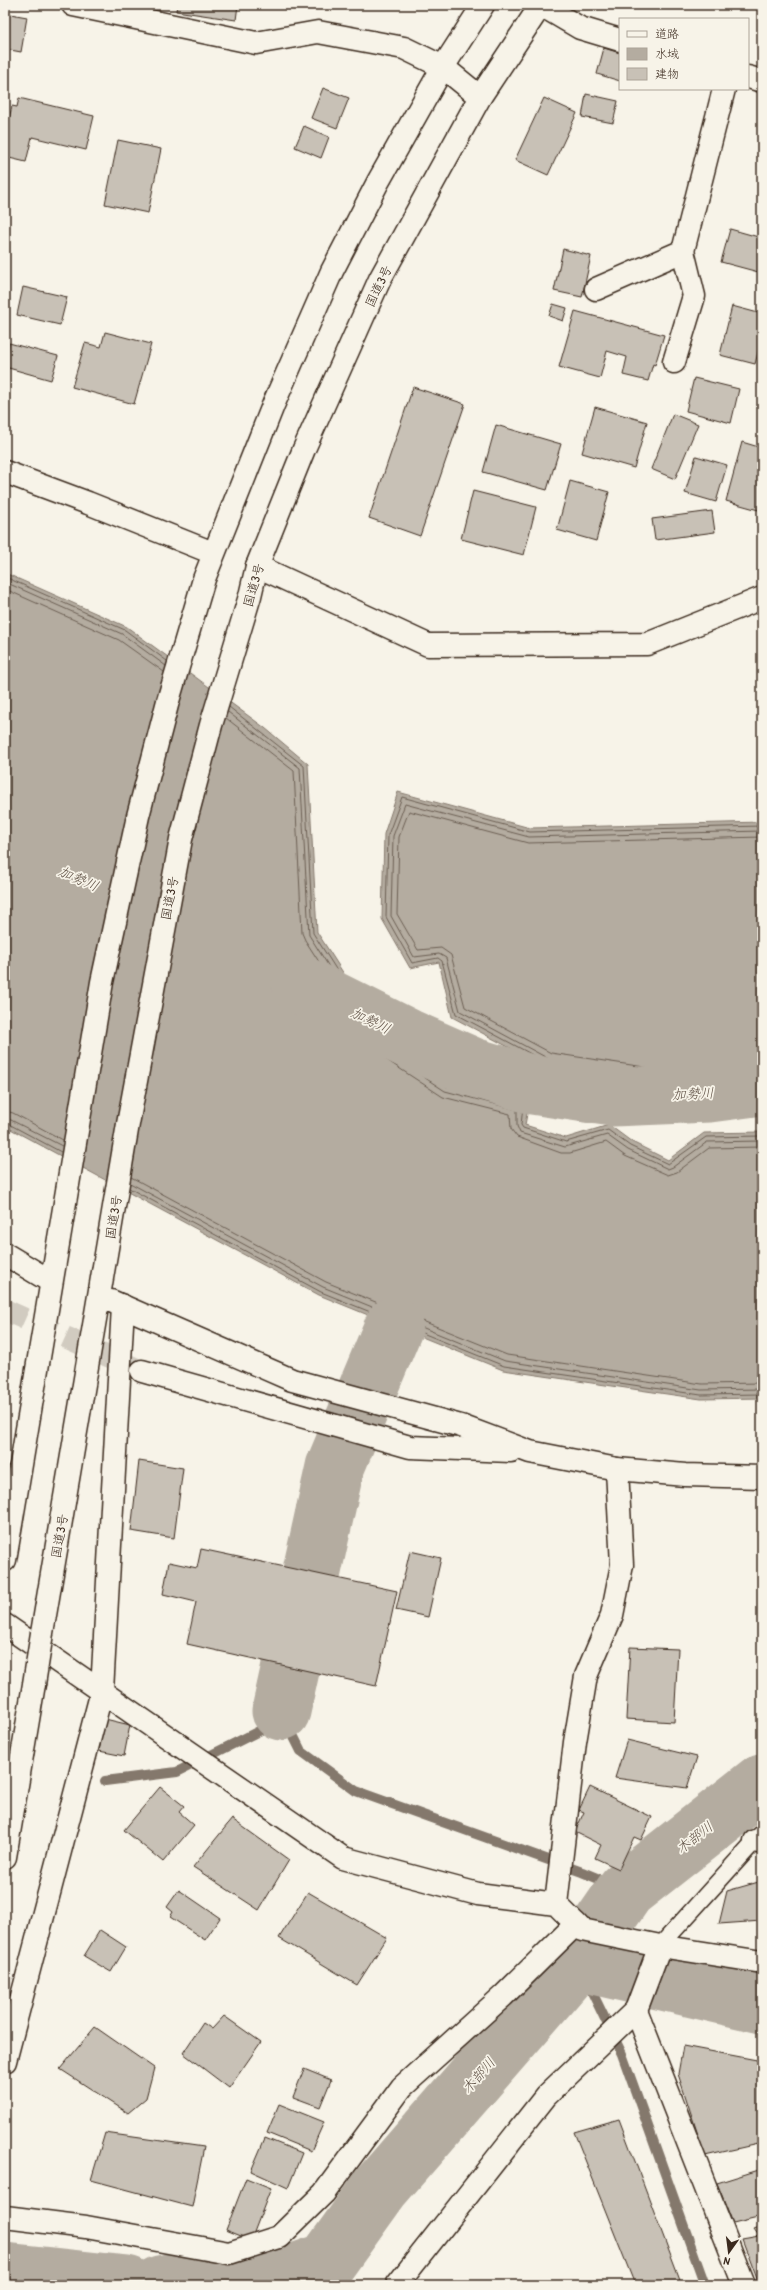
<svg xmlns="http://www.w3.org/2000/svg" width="767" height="2290" font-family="'Patrick Hand','Klee One',sans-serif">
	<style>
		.water { fill: #b4aca0; stroke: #84786c }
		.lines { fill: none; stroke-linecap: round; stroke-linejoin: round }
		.shore { stroke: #6b5e52; stroke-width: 1 }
		.stream { stroke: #84786c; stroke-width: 10 }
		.river { stroke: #b4aca0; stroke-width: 59 }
		.building { fill: #c8c1b6; stroke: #3b2a1e }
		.minor-tunnel { stroke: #d1cbc0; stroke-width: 22; stroke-dasharray: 22 11; stroke-linecap: butt }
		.service-casing { stroke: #3b2a1e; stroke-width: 19 }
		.minor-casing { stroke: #3b2a1e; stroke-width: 25 }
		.trunk-casing { stroke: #3b2a1e; stroke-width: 25 }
		.service { stroke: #f7f3e8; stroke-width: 16 }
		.minor { stroke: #f7f3e8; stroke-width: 22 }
		.trunk { stroke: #f7f3e8; stroke-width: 22 }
		.trunk-bridge-casing { stroke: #3b2a1e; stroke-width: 25; stroke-linecap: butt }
		.trunk-bridge { stroke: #f7f3e8; stroke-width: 22 }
		.labels { text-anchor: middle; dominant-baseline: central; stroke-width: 3.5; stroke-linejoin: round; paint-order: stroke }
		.street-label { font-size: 13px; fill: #3b2a1e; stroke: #f7f3e8 }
		.water-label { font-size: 14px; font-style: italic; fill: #5f5145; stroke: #f7f3e8 }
	</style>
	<rect width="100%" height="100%" fill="#f7f3e8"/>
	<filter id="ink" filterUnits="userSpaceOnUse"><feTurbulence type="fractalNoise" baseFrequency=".025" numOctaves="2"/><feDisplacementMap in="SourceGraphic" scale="8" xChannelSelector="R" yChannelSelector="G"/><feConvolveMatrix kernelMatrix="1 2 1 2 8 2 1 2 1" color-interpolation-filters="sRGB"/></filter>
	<g filter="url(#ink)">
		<g class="water">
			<polygon points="5,573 127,627 265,728 308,764 317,932 389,1044 449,1083 529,1103 525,1125 566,1138 609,1125 632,1142 668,1160 704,1133 762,1132 762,1398 701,1399 503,1370 319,1295 5,1126"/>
			<polygon points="398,792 530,828 762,822 762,1097 752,1099 546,1067 452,1017 439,962 410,968 382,919 384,834"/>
		</g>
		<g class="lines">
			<g class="shore">
				<polyline points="5,577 125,630 167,661"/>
				<polyline points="5,582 122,634 166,666"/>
				<polyline points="5,589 119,640 164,672"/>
				<polyline points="229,707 304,766 313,933 385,1046 447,1087 523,1106 521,1125 523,1128 566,1142 608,1130 630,1146 668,1164 706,1137 762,1136"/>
				<polyline points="228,712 300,768 309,935 381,1049 445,1091 517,1110 517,1126 520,1133 565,1147 607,1135 628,1150 668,1169 673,1167 707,1142 762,1141"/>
				<polyline points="226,718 294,771 302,933 305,940 379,1055 443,1097 510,1114 511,1129 517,1137 561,1153 570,1153 606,1142 625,1156 668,1175 677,1172 709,1148 762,1147"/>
				<polyline points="762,826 530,832 402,797 388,835 386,917 412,963 438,958 442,961 456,1014 548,1063 752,1095 762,1094"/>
				<polyline points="762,831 529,837 405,804 393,836 391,916 414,957 439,954 446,958 460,1011 549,1059 752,1090 762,1089"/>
				<polyline points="762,837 528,843 409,811 399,837 397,914 418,950 441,948 451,955 465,1007 551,1053 752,1083 762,1083"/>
				<polyline points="5,1111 13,1113 63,1140"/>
				<polyline points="5,1117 62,1146"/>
				<polyline points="5,1122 61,1152"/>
				<polyline points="131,1177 326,1282 507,1355 702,1384 762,1383"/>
				<polyline points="130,1183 323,1287 505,1361 701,1390 762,1389"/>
				<polyline points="129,1188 321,1292 504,1366 701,1395 762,1394"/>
			</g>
			<g class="stream">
				<polyline points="105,1781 177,1772 267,1727 281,1711 301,1751 356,1791 582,1872 626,1890"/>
				<polyline points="577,1961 622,2054 705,2285"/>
			</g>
			<g class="river">
				<polyline points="301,985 407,1038 473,1067 533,1085 613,1097 709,1093 762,1086"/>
				<polyline points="281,1711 335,1467 394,1326"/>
				<polyline points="577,1961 762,2004"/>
				<polyline points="5,2272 127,2285"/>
				<polyline points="160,2285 194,2278 243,2281 292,2274 327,2262 380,2188 577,1961 626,1890 762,1783"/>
			</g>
		</g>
		<g class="building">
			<polygon points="177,5 238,5 236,20 176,11"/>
			<polygon points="5,13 27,17 21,52 5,49"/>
			<polygon points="604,48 620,53 620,81 597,74"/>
			<polygon points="323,88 349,98 337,128 311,118"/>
			<polygon points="586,94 618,101 613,123 582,117"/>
			<polygon points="19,98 94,116 86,150 32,137 26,162 5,157 5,135 12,106 17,107"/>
			<polygon points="544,98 577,113 548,175 515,160"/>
			<polygon points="304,126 329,137 321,158 295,147"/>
			<polygon points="118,140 161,149 148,213 105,204"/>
			<polygon points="730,229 762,238 762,273 721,262"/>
			<polygon points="563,249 591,256 582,297 554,291"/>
			<polygon points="23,287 67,297 60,325 17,315"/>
			<polygon points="553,304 567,308 563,321 549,316"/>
			<polygon points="732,306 762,314 762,337 755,364 720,355"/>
			<polygon points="575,311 664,335 655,365 653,364 648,381 623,375 627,357 607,351 600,378 559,367"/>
			<polygon points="105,332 151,344 134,404 72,387 85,343 101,347"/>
			<polygon points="9,343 58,356 51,380 5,367"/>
			<polygon points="694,378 739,389 731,423 686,411"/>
			<polygon points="413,387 465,404 420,536 369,518"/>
			<polygon points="595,407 647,422 634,468 582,453"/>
			<polygon points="673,414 698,424 675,479 651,469"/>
			<polygon points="496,425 561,444 547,490 483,472"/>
			<polygon points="742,442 762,448 762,511 726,501"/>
			<polygon points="696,456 727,465 716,502 685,493"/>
			<polygon points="570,481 609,492 596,541 557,530"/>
			<polygon points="473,491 536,507 524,555 461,539"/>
			<polygon points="712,511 715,532 655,540 652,519"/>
			<polygon points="139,1461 183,1468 174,1538 131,1531"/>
			<polygon points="201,1549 397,1591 376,1686 187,1644 196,1602 163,1594 169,1562 197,1568"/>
			<polygon points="410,1551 441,1558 428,1617 396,1610"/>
			<polygon points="630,1647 678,1649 674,1722 626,1719"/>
			<polygon points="105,1719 130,1725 124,1756 99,1751"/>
			<polygon points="627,1740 697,1757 687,1788 615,1778"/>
			<polygon points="160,1787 184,1806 179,1812 194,1825 163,1862 124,1830"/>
			<polygon points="590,1787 652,1817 641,1840 634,1837 619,1869 595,1858 601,1845 575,1832 584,1812 579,1810"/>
			<polygon points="232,1819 289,1860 259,1910 193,1867"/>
			<polygon points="762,1881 762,1921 719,1924 727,1891"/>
			<polygon points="179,1890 220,1918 205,1940 170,1917 173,1912 167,1907"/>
			<polygon points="308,1892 387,1938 357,1985 279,1938"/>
			<polygon points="100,1930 126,1947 111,1972 84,1956"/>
			<polygon points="224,2016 261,2042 229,2088 183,2053 203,2023 212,2029"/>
			<polygon points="95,2027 154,2068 146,2098 128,2113 60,2069"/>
			<polygon points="683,2046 762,2061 762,2143 705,2156 678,2074"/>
			<polygon points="304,2069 331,2080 320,2107 293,2097"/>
			<polygon points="279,2104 324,2122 311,2151 267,2133"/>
			<polygon points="619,2119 681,2283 635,2285 574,2132"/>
			<polygon points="105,2133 204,2147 192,2207 91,2180"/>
			<polygon points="265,2138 302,2153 288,2188 251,2171"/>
			<polygon points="762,2169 762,2216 733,2223 717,2183"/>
			<polygon points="246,2178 271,2188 251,2240 226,2230"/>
			<polygon points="762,2226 762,2283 759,2284 742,2239 759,2236 754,2229"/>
		</g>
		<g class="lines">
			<polyline class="minor-tunnel" points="5,1310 137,1369"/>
			<g class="service-casing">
				<polyline id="service" points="660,1946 762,1833"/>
			</g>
			<g class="minor-casing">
				<g id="minor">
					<polyline points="73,5 256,43 318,32 404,48 443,67 480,97"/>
					<polyline points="541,5 580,28 620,40"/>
					<polyline points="748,77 762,81"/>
					<polyline points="596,289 683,251 724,89"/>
					<polyline points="674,362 694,296 683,251"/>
					<polyline points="5,472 88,503 213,553"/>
					<polyline points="257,566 428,645 647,644 762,598"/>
					<polyline points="5,1254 50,1281"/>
					<polyline points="111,1301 292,1380 461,1426 530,1452 617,1469 685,1475 762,1477"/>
					<polyline points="142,1371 410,1447 511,1451"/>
					<polyline points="5,1625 343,1858 478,1894 556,1904 582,1930 660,1946 762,1962"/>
					<polyline points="755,1841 762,1843"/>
					<polyline points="556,1904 575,1742 586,1676 612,1615 622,1565 617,1469"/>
					<polyline points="660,1946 636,2010 744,2285"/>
					<polyline points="5,2061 102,1691 123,1306"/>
					<polyline points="5,2217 86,2227 229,2253 279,2237 324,2193 402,2087 503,1996 576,1924"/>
					<polyline points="397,2285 546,2096 636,2010"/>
				</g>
			</g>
			<g class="trunk-casing">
				<g id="trunk">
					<polyline points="5,1560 102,982 138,816 168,701 204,579 274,403 332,271 378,182 443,67 483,5"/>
					<polyline points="42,1633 128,1124 181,839 211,725 250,596 257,566 304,449 380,279 480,97 541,5"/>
					<polyline points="5,1857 34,1684"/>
				</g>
			</g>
			<use href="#service" class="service"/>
			<use href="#minor" class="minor"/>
			<use href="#trunk" class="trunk"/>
			<g class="trunk-bridge-casing">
				<polyline id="trunk-bridge" points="34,1684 42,1633"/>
			</g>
			<use href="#trunk-bridge" class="trunk-bridge"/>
		</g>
	</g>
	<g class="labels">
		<g class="street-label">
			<text transform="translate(378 286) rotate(-64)">国道3号</text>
			<text transform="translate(253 585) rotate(-74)">国道3号</text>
			<text transform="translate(169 898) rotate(-79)">国道3号</text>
			<text transform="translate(113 1217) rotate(-81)">国道3号</text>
			<text transform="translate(59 1536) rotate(-80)">国道3号</text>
		</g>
		<g class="water-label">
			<text transform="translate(79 878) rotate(24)">加勢川</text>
			<text transform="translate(371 1020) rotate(26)">加勢川</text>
			<text transform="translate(693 1093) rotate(-3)">加勢川</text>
			<text transform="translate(694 1837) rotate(-38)">木部川</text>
			<text transform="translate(478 2075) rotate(-49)">木部川</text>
		</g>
	</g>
	<rect width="767" height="2290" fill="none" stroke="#f7f3e8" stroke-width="20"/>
	<rect x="10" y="10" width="747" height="2270" fill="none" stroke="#3b2a1e" stroke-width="1.5" filter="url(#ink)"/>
	<rect x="619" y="18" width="130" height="72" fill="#f7f3e8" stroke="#aca397"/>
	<rect x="627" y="31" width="20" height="6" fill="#f7f3e8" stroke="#aca397"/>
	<text x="655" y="38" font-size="12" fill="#3b2a1e">道路</text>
	<rect x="627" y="48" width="20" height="12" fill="#b4aca0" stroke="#aca397"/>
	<text x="655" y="58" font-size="12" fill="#3b2a1e">水域</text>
	<rect x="627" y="68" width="20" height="12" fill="#c8c1b6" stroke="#aca397"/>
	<text x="655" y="78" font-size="12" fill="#3b2a1e">建物</text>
	<g transform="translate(729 2252) rotate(194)" stroke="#f7f3e8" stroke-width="3" paint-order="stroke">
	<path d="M0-3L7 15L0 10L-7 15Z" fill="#3b2a1e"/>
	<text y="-6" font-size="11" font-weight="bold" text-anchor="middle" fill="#3b2a1e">N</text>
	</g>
</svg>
